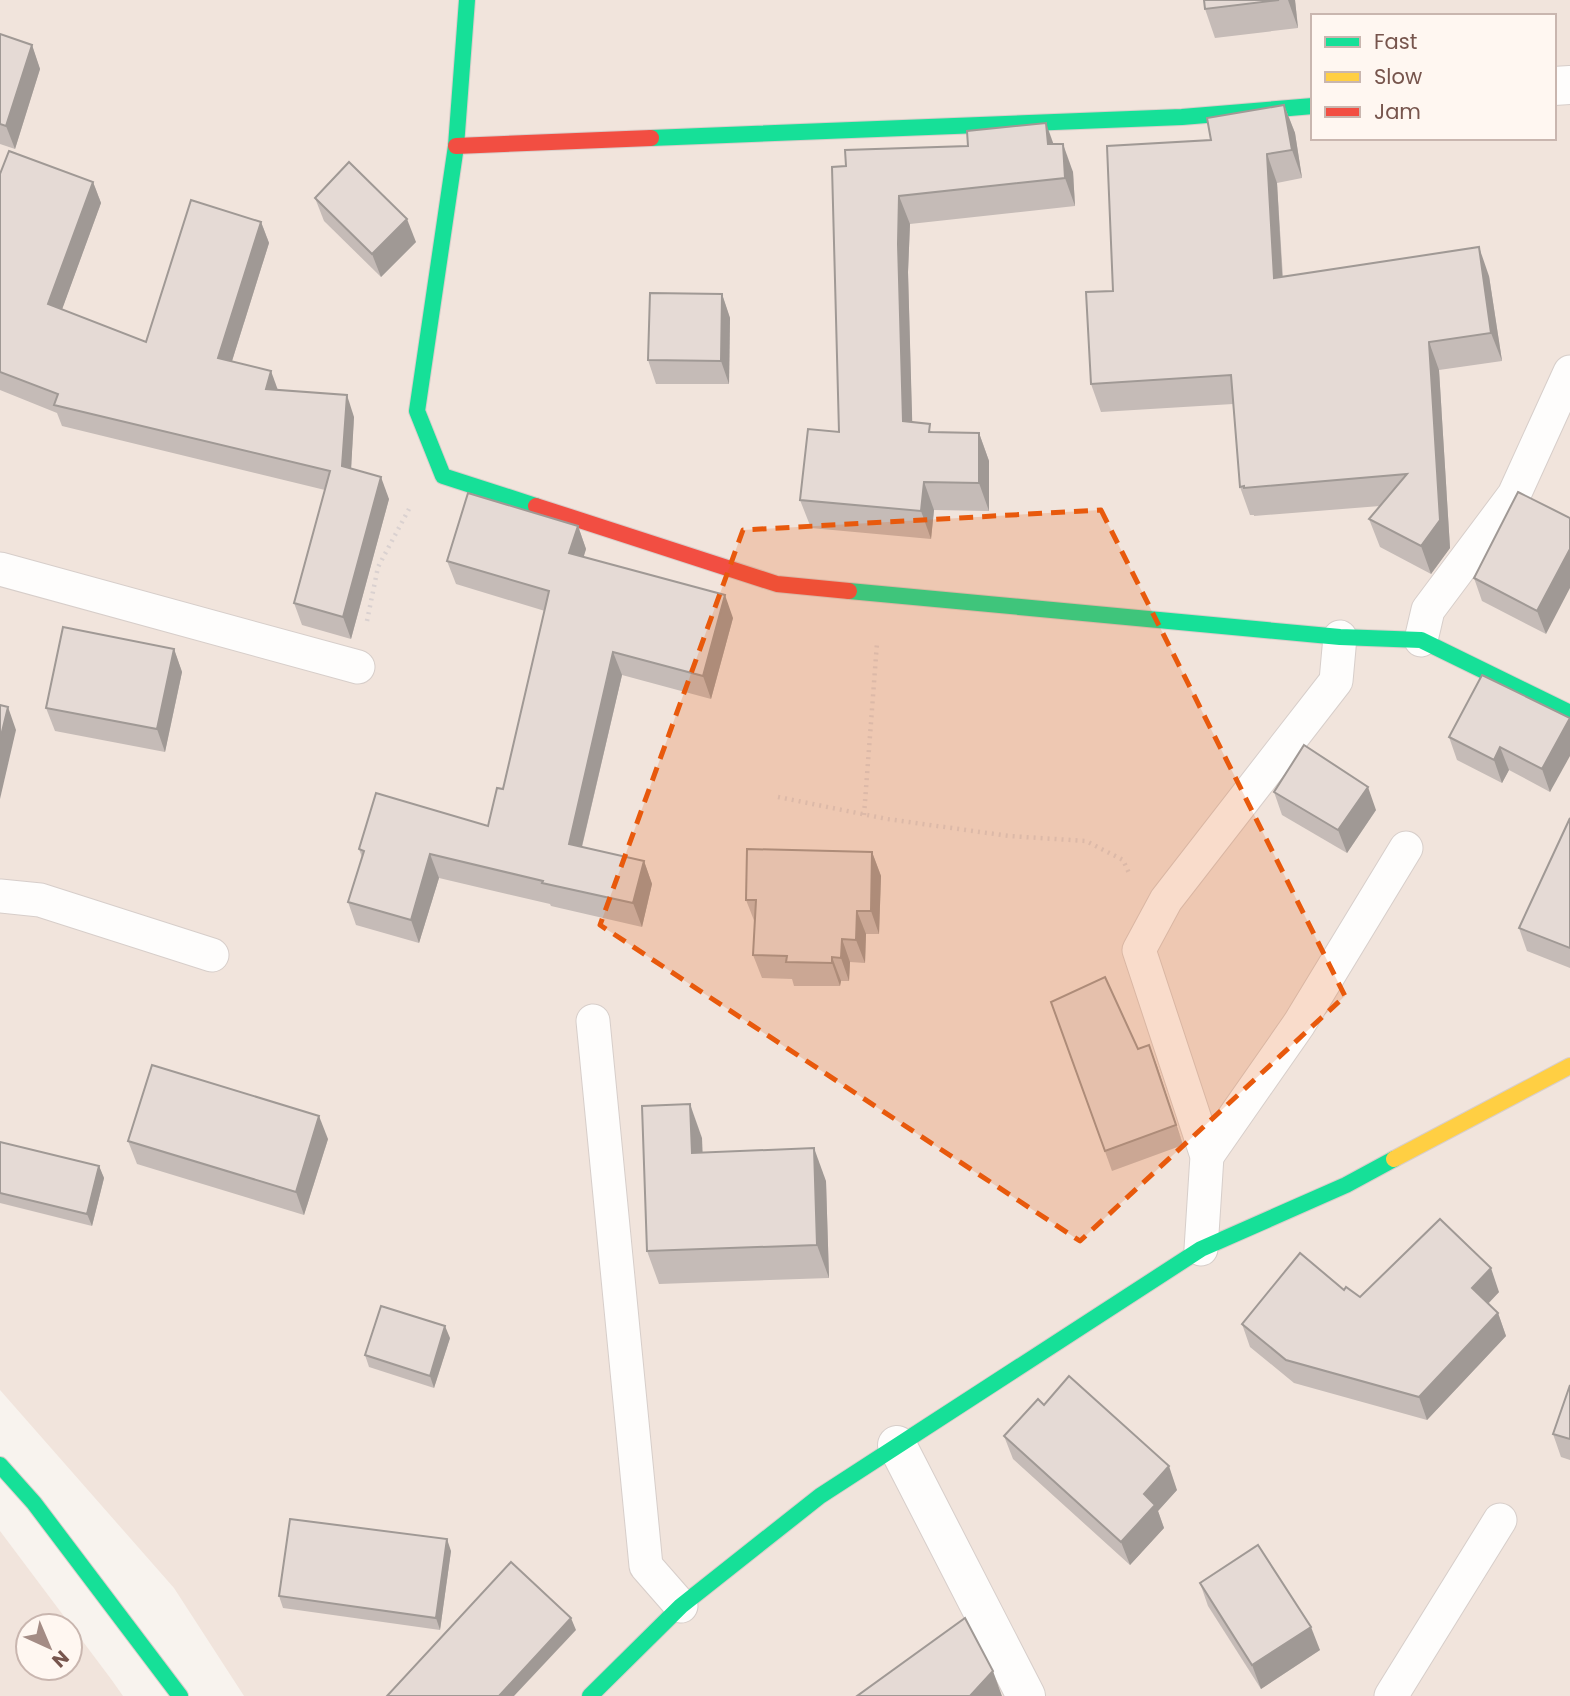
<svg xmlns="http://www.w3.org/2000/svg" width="1570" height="1696" font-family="Poppins,sans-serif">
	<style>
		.residential { fill: #f1e4dc; fill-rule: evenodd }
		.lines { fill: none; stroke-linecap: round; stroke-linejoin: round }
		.lane-casing { stroke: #d7ceca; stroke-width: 35 }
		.street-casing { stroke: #d7ceca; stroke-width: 40 }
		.fast-casing { stroke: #d8ceca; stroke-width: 18 }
		.slow-casing { stroke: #d8ceca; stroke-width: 18 }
		.jam-casing { stroke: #d8ceca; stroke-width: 18 }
		.path { stroke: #dad1d0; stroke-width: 4.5; stroke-dasharray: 2 5; stroke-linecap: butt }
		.lane { stroke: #fefdfc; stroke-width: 33 }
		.street { stroke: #fefdfc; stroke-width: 38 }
		.fast { stroke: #16e098; stroke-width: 16 }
		.slow { stroke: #ffcf43; stroke-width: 16 }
		.jam { stroke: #f24e42; stroke-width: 16 }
		.wall { fill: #c5bbb7 }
		.shaded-wall { fill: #a09995 }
		.building { fill: #e5dad5; stroke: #a09995; stroke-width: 2 }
		.marked { fill: #e8590c; fill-opacity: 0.2; stroke: #e8590c; stroke-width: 5; stroke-dasharray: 14 9; stroke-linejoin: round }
	</style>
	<rect width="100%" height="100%" fill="#f8f3ee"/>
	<g class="residential">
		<path d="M 0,0 L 1570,0 L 1570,1696 L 244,1696 L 174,1588 L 0,1390 ZM 1313,16 L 1554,16 L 1554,138 L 1313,138 Z"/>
		<path d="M 0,1531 L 111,1679 L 123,1696 L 0,1696 ZM 28,1626 L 70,1626 L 70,1668 L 28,1668 Z"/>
	</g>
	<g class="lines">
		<g class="lane-casing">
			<g id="lane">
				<polyline points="0,569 358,667"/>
				<polyline points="1421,640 1428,610 1514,495 1570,372"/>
				<polyline points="0,896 40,900 212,955"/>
				<polyline points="593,1021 646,1566 681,1606"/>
				<polyline points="1207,1156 1299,1024 1406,848"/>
				<polyline points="1201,1249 1207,1156 1139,950 1166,900 1336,681 1340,637"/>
				<polyline points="1391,1696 1500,1520"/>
			</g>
		</g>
		<g class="street-casing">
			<g id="street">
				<polyline points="1554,86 1570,85"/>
				<polyline points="897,1445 1026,1696"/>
			</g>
		</g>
		<g class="fast-casing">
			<g id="fast">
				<polyline points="467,0 456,146 417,411 443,476 536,506"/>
				<polyline points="651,138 1182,117 1313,106"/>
				<polyline points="849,591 1340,637 1421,640 1570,713"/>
				<polyline points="0,1465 34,1503 180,1696"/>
				<polyline points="590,1696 681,1606 820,1496 1201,1249 1346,1185 1394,1159"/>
			</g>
		</g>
		<g class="slow-casing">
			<polyline id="slow" points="1394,1159 1570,1066"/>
		</g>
		<g class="jam-casing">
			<g id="jam">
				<polyline points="456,146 651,138"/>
				<polyline points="536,506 777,584 849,591"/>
			</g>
		</g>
		<g class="path">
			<polyline points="367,621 378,567 409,509"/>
			<polyline points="778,797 887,819 1009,836 1086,841 1123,860 1129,873"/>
			<polyline points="864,815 877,643"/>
		</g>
		<use href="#lane" class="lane"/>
		<use href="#street" class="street"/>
		<use href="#fast" class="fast"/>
		<use href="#slow" class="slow"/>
		<use href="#jam" class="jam"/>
	</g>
	<g class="wall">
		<polygon points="1204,0 1295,0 1298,28 1215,38 1205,9"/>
		<polygon points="0,34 32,45 40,69 15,149 0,144"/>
		<polygon points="1284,105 1295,133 1302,178 1277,183 1283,277 1489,276 1502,361 1439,370 1450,548 1431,574 1380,547 1369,519 1380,506 1254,516 1254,515 1250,515 1240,487 1233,404 1101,412 1091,384 1113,291"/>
		<polygon points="1053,144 1073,172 1075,206 910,224 908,272 912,422 933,432 979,433 989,461 989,511 934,510 931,539 811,528 800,500 839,432 846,166"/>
		<polygon points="0,174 93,182 101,203 62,309 146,342 261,222 269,243 232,361 278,390 354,417 351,468 389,499 351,639 302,625 294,603 325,490 62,426 57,413 0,390"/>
		<polygon points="315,198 416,242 381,277 324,221"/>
		<polygon points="722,294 730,318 729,384 656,384 648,360"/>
		<polygon points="1518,492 1546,634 1482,601 1474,578"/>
		<polygon points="578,526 586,549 583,557 733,618 711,699 622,675 582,847 644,861 652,884 642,927 551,906 550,904 439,878 419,943 356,925 348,902 362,857 359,849 488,826 503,789 545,611 456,584 447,561"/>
		<polygon points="174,649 182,672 165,752 55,731 46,708"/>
		<polygon points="1570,718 1550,792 1509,770 1502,783 1457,760 1449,737"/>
		<polygon points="1274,792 1376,810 1347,853 1282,815"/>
		<polygon points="1570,818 1570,968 1527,951 1519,928"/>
		<polygon points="872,852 881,876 879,934 866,934 865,963 850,962 849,981 841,981 840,986 794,986 792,979 762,978 753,955 755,923 746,900"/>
		<polygon points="1051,1002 1138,1049 1149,1045 1183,1145 1112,1171"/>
		<polygon points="702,1138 702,1152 826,1181 829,1278 659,1284 647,1251"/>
		<polygon points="328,1139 304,1215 137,1164 128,1141"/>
		<polygon points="0,1142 99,1166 104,1178 92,1226 0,1203"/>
		<polygon points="1344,1290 1360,1297 1499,1292 1488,1304 1498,1313 1506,1336 1427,1420 1294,1383 1250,1347 1242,1324"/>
		<polygon points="450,1338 434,1388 369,1367 365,1355"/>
		<polygon points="1570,1385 1570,1460 1561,1457 1553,1434"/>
		<polygon points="1044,1405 1177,1490 1158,1511 1164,1528 1130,1565 1013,1459 1004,1436"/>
		<polygon points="451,1551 440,1630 283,1608 279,1596"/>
		<polygon points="1200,1583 1320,1650 1261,1689 1208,1606"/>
	</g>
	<g class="shaded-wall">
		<polygon points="1288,0 1295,0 1298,28"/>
		<polygon points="32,45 40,69 15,149 6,126"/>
		<polygon points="1284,105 1295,133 1302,178 1292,150"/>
		<polygon points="1046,123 1056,151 1048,144"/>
		<polygon points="1063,144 1073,172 1075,206 1065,178"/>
		<polygon points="1267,154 1277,183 1284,307 1274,278"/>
		<polygon points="93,182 101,203 56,326 48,304"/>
		<polygon points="899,196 910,224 908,272 913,449 903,421 898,244"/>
		<polygon points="407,219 416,242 381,277 372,254"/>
		<polygon points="261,222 269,243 226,380 218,358"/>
		<polygon points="1479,247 1489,276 1502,361 1491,333"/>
		<polygon points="722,294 730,318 729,384 721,361"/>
		<polygon points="1429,342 1439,370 1450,548 1431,574 1421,546"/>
		<polygon points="271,371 279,393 266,389"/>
		<polygon points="347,395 354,417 350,488 342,466"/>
		<polygon points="979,433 989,461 989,511 979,483"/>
		<polygon points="381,477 389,499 351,639 343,617"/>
		<polygon points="924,482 934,510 931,539 921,511"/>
		<polygon points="578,526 586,549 578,576 569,553"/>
		<polygon points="1570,549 1570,588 1546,634 1537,611"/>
		<polygon points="725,595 733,618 711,699 703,676"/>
		<polygon points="174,649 182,672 165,752 157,729"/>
		<polygon points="613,652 622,675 577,867 569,844"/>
		<polygon points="8,707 16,730 0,799 0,740"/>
		<polygon points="1570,718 1570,756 1550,792 1542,769"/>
		<polygon points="1500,747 1509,770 1502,783 1494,760"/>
		<polygon points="1368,787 1376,810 1347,853 1338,830"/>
		<polygon points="872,852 881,876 879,934 871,911"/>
		<polygon points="430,854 439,878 419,943 411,920"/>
		<polygon points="644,861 652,884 642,927 633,903"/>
		<polygon points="857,911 866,934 865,963 856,940"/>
		<polygon points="842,939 850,962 849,981 841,958"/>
		<polygon points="832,957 841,981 840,986 832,963"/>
		<polygon points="1149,1045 1157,1066 1183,1145 1176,1125"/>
		<polygon points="690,1104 702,1138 704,1186 692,1153"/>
		<polygon points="319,1116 328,1139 304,1215 296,1192"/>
		<polygon points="814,1148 826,1181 829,1278 817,1245"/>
		<polygon points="99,1166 104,1178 92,1226 87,1214"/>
		<polygon points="1491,1268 1499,1292 1480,1312 1472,1288"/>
		<polygon points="1498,1313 1506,1336 1427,1420 1419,1397"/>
		<polygon points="445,1326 450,1338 434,1388 430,1376"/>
		<polygon points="1169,1466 1177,1490 1158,1511 1164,1528 1130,1565 1121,1542 1144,1494"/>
		<polygon points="447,1539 451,1551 440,1630 436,1618"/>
		<polygon points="571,1618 576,1630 514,1696 499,1696"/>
		<polygon points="1311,1627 1320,1650 1261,1689 1252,1665"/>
		<polygon points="993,1671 1002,1696 970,1696"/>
	</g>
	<g class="building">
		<polygon points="1204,0 1279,0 1205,9"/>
		<polygon points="0,34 32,45 6,126 0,124"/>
		<polygon points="1284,105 1292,150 1267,154 1274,278 1479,247 1491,333 1429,342 1440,520 1421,546 1369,519 1407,474 1244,488 1244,486 1240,487 1231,375 1091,384 1086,292 1113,291 1107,146 1211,140 1207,118"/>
		<polygon points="1046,123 1048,144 1063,144 1065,178 899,196 898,244 903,421 930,424 929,432 979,433 979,483 924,482 921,511 800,500 808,429 839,432 832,167 846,166 845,150 968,146 967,131"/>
		<polygon points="9,151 93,182 48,304 146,342 191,200 261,222 218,358 271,371 266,389 347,395 342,466 381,477 343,617 294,603 330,471 54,405 58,394 0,372 0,174"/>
		<polygon points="349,162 407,219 372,254 315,198"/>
		<polygon points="650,293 722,294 721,361 648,360"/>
		<polygon points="1518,492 1570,518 1570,549 1537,611 1474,578"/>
		<polygon points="468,493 578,526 569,553 725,595 703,676 613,652 569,844 644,861 633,903 542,883 543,881 430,854 411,920 348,902 364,851 359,849 376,793 488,826 497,788 503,789 549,591 447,561"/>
		<polygon points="63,627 174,649 157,729 46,708"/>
		<polygon points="1482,675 1570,718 1542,769 1500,747 1494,760 1449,737"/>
		<polygon points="0,705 8,707 0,740"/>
		<polygon points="1304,745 1368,787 1338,830 1274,792"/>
		<polygon points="1570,818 1570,948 1519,928"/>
		<polygon points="747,849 872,852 871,911 857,911 856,940 842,939 841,958 832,957 832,963 786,962 787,956 753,955 756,900 746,900"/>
		<polygon points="1105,977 1138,1049 1149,1045 1176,1125 1105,1151 1051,1002"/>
		<polygon points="152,1065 319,1116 296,1192 128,1141"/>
		<polygon points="690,1104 692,1153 814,1148 817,1245 647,1251 642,1106"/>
		<polygon points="0,1142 99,1166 87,1214 0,1193"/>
		<polygon points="1440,1219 1491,1268 1472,1288 1498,1313 1419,1397 1286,1360 1242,1324 1300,1253 1344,1290 1346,1287 1360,1297"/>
		<polygon points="381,1306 445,1326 430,1376 365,1355"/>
		<polygon points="1069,1376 1169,1466 1144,1494 1155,1505 1121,1542 1004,1436 1038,1399 1044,1405"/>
		<polygon points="1570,1385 1570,1439 1553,1434"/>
		<polygon points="290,1519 447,1539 436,1618 279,1596"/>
		<polygon points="1258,1545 1311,1627 1252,1665 1200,1583"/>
		<polygon points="511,1562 571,1618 499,1696 387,1696"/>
		<polygon points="965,1618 993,1671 970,1696 857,1696"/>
	</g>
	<path class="marked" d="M 1101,510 L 1345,996 L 1080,1241 L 600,925 L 743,530 Z"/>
	<rect x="1311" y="14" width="245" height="126" fill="#fff7f1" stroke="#c9b6af" stroke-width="2"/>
	<rect x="1325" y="37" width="35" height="10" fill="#16e098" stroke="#c9b6af" stroke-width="2"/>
	<text x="1374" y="49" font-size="21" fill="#77554d">Fast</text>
	<rect x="1325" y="72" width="35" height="10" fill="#ffcf43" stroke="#c9b6af" stroke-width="2"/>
	<text x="1374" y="84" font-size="21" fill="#77554d">Slow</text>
	<rect x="1325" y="107" width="35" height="10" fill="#f24e42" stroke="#c9b6af" stroke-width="2"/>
	<text x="1374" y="119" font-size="21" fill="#77554d">Jam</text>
	<g transform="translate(49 1647) rotate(136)"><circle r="33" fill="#fff7f1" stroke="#c9b6af" stroke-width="2"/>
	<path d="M0-5L12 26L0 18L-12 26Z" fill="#a48c85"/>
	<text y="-10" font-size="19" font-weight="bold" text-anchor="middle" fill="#77554d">N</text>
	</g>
</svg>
